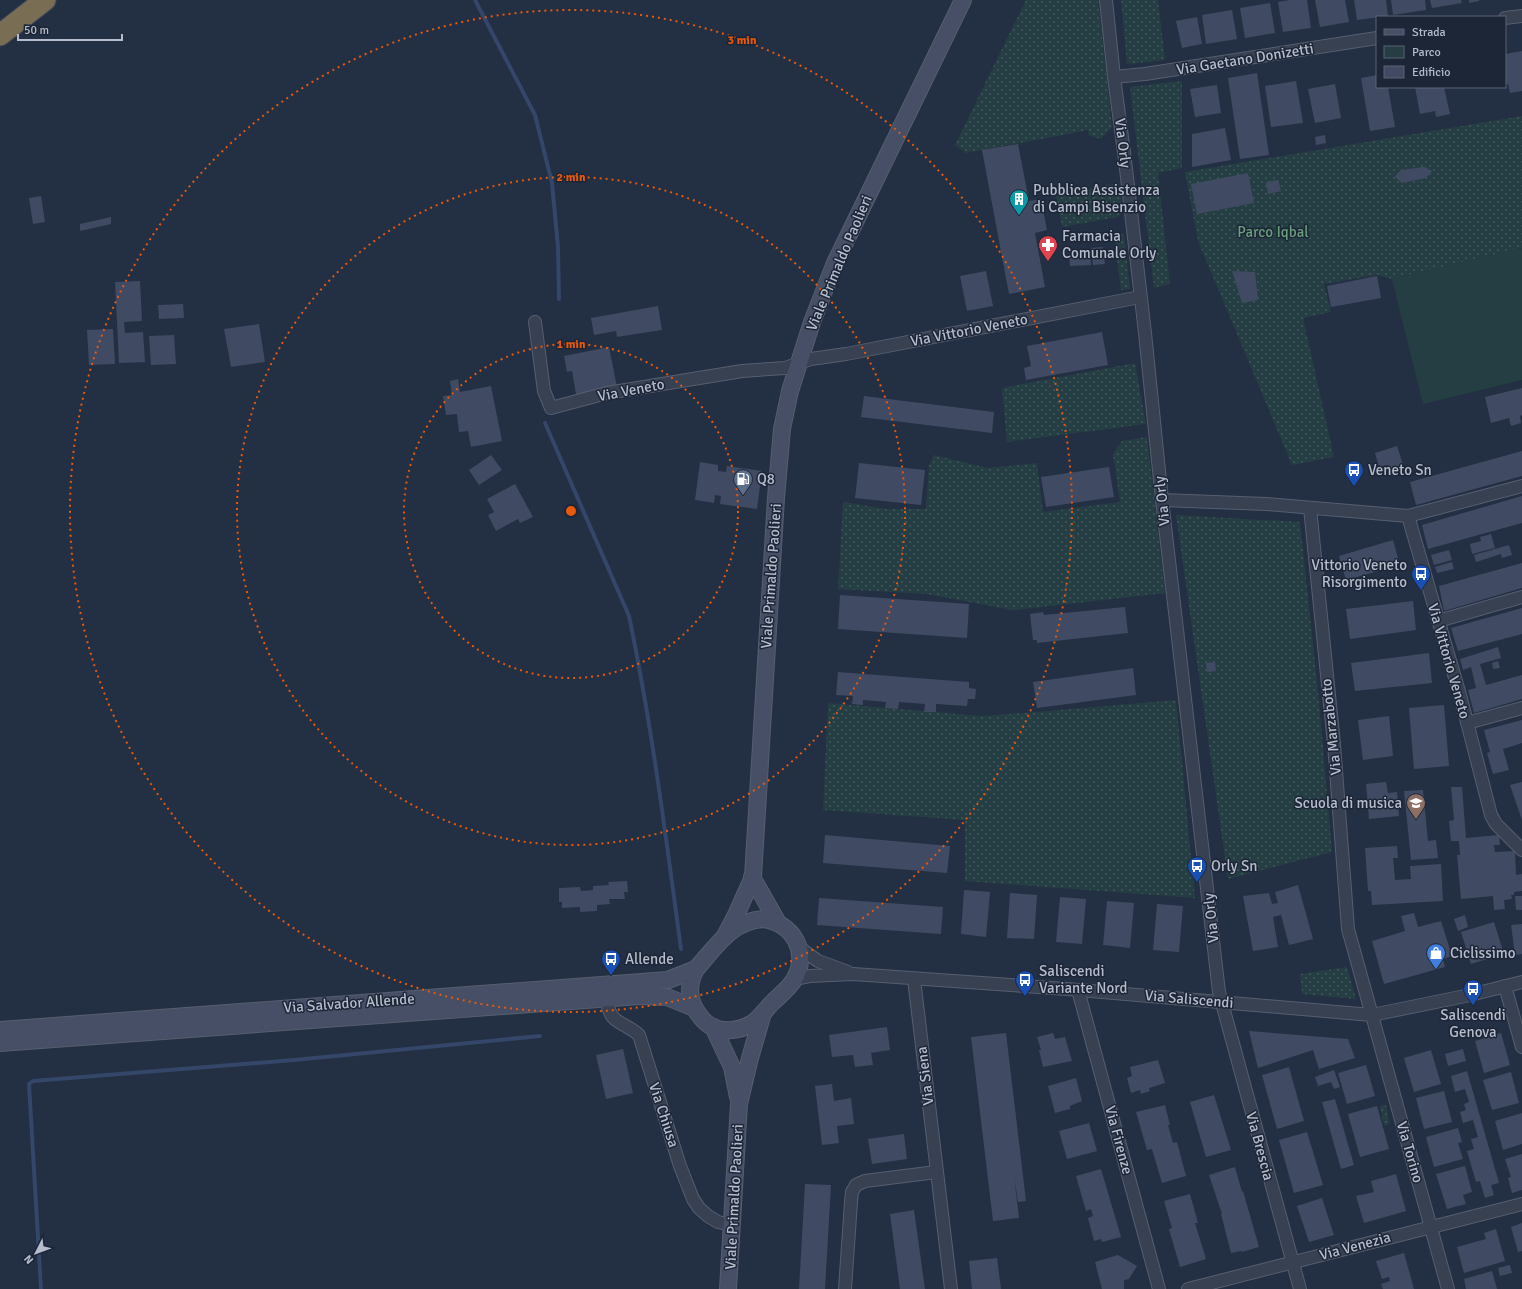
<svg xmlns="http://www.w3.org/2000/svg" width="1522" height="1289" font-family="Signika,sans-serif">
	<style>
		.green { fill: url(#green-dots) }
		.pitch { fill: #253e43 }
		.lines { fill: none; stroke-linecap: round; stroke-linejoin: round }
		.stream { stroke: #344669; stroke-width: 4 }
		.building { fill: #404b63 }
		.minor-casing { stroke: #565f6f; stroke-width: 14 }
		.secondary-casing { stroke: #565f6f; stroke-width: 18 }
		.motorway-casing { stroke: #404959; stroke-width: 23 }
		.minor { stroke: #384152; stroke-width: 12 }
		.secondary { stroke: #464f65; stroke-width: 16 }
		.motorway { stroke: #796d54; stroke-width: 21 }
		.ring { fill: none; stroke: #e8590c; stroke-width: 2; stroke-dasharray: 2 4 }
		.labels { text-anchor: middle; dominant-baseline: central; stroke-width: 3; stroke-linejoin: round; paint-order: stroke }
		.street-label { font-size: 15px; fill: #b5bccc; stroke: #1d2637 }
		.poi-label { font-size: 15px; fill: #b5bccc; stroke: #1d2637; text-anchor: start }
		.park-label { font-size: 15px; fill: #6a9f7a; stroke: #1d2637 }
		.centre { fill: #e8590c; stroke: #1d2637; stroke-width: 2 }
		.ring-label { font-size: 12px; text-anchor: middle; font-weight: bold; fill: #e8590c; stroke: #1d2637; stroke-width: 3; stroke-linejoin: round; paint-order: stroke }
	</style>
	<defs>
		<pattern id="green-dots" width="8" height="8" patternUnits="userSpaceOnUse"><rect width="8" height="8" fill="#253e43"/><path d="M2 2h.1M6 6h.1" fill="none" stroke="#42585d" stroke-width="1.8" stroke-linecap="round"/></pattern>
	</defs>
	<rect width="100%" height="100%" fill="#232f42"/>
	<g class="green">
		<polygon points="1026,0 1098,0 1112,127 1101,139 1088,135 1089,130 966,153 955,145"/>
		<polygon points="1121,0 1158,0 1165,60 1127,64"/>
		<polygon points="1182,81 1182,168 1158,173 1170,284 1154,288 1130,87"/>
		<polygon points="1522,116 1522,248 1392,279 1377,275 1324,284 1331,312 1303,318 1334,457 1292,465 1198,241 1185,172"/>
		<polygon points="1119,183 1123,212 1118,217 1062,227 1056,195"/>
		<polygon points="1124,234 1130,289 1121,290 1114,235"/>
		<polygon points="1135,363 1146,424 1007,442 1002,388"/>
		<polygon points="1147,437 1165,593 1013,610 926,594 838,589 843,502 887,509 926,509 929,465 934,455 988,468 1037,463 1043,512 1120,502 1113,454 1122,441"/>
		<polygon points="1176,515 1300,522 1319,701 1332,852 1228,879"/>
		<polygon points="1176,700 1195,898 965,881 965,820 823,810 828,703 981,716 1037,712"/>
		<polygon points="1347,967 1356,999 1302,994 1300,974"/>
		<polygon points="1386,1105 1390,1124 1384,1126 1380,1106"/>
	</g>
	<polygon class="pitch" points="1522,248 1522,380 1423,404 1392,279"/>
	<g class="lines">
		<g class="stream">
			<polyline points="475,0 535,115 552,183 558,247 559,299"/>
			<path d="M 545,423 L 629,616 C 652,726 666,838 681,949"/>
			<polyline points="41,1289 29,1084 33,1081 294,1060 540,1036"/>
		</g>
	</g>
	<g class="building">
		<polygon points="1290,0 1307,0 1311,28 1283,32 1278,2"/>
		<polygon points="1315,0 1345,0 1349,22 1320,27"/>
		<polygon points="1354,0 1386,0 1388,16 1357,20"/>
		<polygon points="1391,0 1425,0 1426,10 1393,15"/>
		<polygon points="1430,0 1461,0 1462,3 1432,8"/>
		<polygon points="1469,0 1479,0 1479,1 1469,3"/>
		<polygon points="1270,3 1275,33 1245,38 1240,8"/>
		<polygon points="1232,10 1237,39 1206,44 1202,15"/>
		<polygon points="1197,17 1202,44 1182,48 1176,21"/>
		<polygon points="1522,51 1522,91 1510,93 1508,84 1505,84 1505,54"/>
		<polygon points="1257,73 1269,155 1240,159 1228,78"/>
		<polygon points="1377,75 1377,87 1388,87 1395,127 1370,131 1361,78"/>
		<polygon points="1296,81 1303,123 1271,127 1265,86"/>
		<polygon points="1335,84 1341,118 1315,123 1308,89"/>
		<polygon points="1217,85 1221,113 1195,117 1190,89"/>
		<polygon points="1415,87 1444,87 1450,114 1436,117 1435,111 1420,114"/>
		<polygon points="1225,128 1231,160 1192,167 1192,134"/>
		<polygon points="1325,135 1326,143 1316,145 1315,137"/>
		<polygon points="1018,144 1029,201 1041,199 1047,230 1035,233 1045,287 1009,294 982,150"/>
		<polygon points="1424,167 1432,171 1426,178 1402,183 1395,177 1401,170"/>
		<polygon points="1248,173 1254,203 1197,214 1191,184"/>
		<polygon points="1278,180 1281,191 1268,194 1266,182"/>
		<polygon points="41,196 45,222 33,224 29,198"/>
		<polygon points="111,217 111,224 80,231 80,224"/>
		<polygon points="1103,247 1105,264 1093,265 1091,248"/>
		<polygon points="1090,254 1091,265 1070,266 1069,256"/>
		<polygon points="986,271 993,306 967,311 960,276"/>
		<polygon points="1232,271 1255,272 1258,300 1242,303"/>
		<polygon points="1377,276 1381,298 1331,307 1327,286"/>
		<polygon points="140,281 142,321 124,322 125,333 143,332 145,362 119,363 115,282"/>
		<polygon points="183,304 184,318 159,319 158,305"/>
		<polygon points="658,306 662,330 617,337 616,331 594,335 591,318"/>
		<polygon points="259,324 265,362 231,367 224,329"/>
		<polygon points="113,329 115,364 89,365 87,330"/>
		<polygon points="1102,332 1108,365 1026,380 1024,368 1031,366 1027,346"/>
		<polygon points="174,335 176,364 151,365 149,336"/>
		<polygon points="609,347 617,387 576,394 572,371 567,372 564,356"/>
		<polygon points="458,379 460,392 491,386 502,441 471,447 468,431 459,432 457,414 446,415 443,396 452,395 450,381"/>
		<polygon points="1522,388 1522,415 1520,416 1521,423 1511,426 1509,418 1491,423 1485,397"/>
		<polygon points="864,396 994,412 992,433 861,417"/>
		<polygon points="1397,446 1405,471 1392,476 1388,465 1379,467 1375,453"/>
		<polygon points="1522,451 1522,476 1416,505 1410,482"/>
		<polygon points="491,455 502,470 479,485 469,470"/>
		<polygon points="700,462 718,465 718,471 726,472 727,466 762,471 757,509 720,504 721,496 715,495 714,503 695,500"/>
		<polygon points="859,463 925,470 921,505 855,498"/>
		<polygon points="1109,467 1114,497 1046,507 1041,477"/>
		<polygon points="515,484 533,517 520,523 518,519 496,531 488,515 494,512 487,499"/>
		<polygon points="1522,496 1522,523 1428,549 1422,525"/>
		<polygon points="1491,534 1495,548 1472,554 1470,544 1481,541 1480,537"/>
		<polygon points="1393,540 1400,565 1346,580 1339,556"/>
		<polygon points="1509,545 1512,555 1502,558 1501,554 1476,562 1474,555"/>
		<polygon points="1449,550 1452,560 1434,565 1431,555"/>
		<polygon points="1452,562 1454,569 1437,573 1435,567"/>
		<polygon points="1522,563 1522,588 1444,611 1439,586"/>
		<polygon points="840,595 969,604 967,638 838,629"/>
		<polygon points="1413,601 1416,630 1350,639 1346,609"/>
		<polygon points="1125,607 1128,633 1037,643 1037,640 1033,640 1030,614 1043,612 1044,615"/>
		<polygon points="1522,608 1522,634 1458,651 1451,628"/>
		<polygon points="1498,647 1501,658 1480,664 1486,685 1522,675 1522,699 1474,713 1468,690 1476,688 1471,667 1463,670 1460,659"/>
		<polygon points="1429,653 1432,683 1355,691 1351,663"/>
		<polygon points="1498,661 1500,668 1493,669 1492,663"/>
		<polygon points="1215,662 1216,671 1207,672 1206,663"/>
		<polygon points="1133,668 1136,695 1037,708 1033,682"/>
		<polygon points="838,672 969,682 969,688 976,689 975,699 968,699 967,706 936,704 936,712 924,712 925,704 899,702 898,709 885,708 886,702 863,700 863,705 852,704 853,696 836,695"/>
		<polygon points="1444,705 1449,766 1414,769 1409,708"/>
		<polygon points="1389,716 1393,756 1363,760 1358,720"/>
		<polygon points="1522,720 1522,743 1503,749 1509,770 1493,774 1487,753 1490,752 1484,730"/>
		<polygon points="1386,782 1388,793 1397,792 1399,816 1369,819 1366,784"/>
		<polygon points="1522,782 1522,820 1510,785"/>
		<polygon points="1451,787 1462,787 1466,838 1499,835 1500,845 1494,845 1495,852 1515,851 1516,875 1522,874 1522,891 1514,892 1514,895 1511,895 1512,899 1504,900 1505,909 1494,910 1493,896 1461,899 1457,855 1460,855 1459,841 1451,841 1449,821 1454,820"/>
		<polygon points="1423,790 1428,841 1436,840 1438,858 1411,860 1404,791"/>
		<polygon points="825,835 950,846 947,873 823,863"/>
		<polygon points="1397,846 1398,858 1393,858 1395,880 1411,879 1410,866 1441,864 1443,901 1372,905 1371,891 1368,891 1365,848"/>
		<polygon points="627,881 628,892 624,892 625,899 609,899 610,904 597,905 597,911 580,912 580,907 562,908 562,902 559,902 559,888 580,887 581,891 593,890 593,886 609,885 608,882"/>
		<polygon points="1298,885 1313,939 1289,945 1281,915 1273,917 1278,947 1253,951 1243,896 1269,893 1272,904 1278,903 1275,892"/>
		<polygon points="964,890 990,892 986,937 961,934"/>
		<polygon points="1010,893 1037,895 1034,939 1007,938"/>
		<polygon points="1515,896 1522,896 1522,910 1516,910"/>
		<polygon points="1060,897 1086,899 1082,944 1056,942"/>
		<polygon points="819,898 943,907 941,934 817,925"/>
		<polygon points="1107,901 1134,903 1130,948 1103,945"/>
		<polygon points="1157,904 1183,906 1179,952 1153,950"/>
		<polygon points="1414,913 1418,927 1441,921 1452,956 1443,959 1445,967 1384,984 1372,941 1405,931 1401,916"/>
		<polygon points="1465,915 1468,927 1458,931 1454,919"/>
		<polygon points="1494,922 1504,954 1471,964 1461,932"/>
		<polygon points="1522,924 1522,954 1515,955 1511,925"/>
		<polygon points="887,1027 890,1050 871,1053 873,1065 855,1067 853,1055 832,1057 829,1035"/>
		<polygon points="1249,1031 1348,1039 1355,1058 1319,1069 1313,1050 1258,1068"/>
		<polygon points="1006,1033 1026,1201 1018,1202 1014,1175 1019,1218 993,1221 971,1037"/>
		<polygon points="1053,1033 1055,1039 1065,1037 1072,1061 1043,1067 1039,1050 1041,1050 1037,1037"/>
		<polygon points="1501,1033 1510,1065 1484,1073 1475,1041"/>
		<polygon points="623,1049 633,1093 606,1099 596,1055"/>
		<polygon points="1463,1049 1466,1061 1448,1066 1445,1054"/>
		<polygon points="1431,1050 1441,1084 1414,1092 1404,1058"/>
		<polygon points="1158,1060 1165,1083 1149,1088 1150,1091 1141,1094 1140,1090 1131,1093 1127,1078 1132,1076 1130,1067"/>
		<polygon points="1366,1065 1375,1096 1347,1104 1338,1073"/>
		<polygon points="1289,1067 1304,1121 1277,1129 1262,1075"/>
		<polygon points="1334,1070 1340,1087 1334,1089 1331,1082 1318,1086 1315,1077"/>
		<polygon points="1467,1071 1499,1183 1491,1185 1494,1195 1485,1198 1480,1181 1476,1182 1467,1151 1474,1149 1471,1139 1478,1137 1473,1120 1463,1123 1460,1112 1466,1110 1464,1104 1469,1102 1465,1089 1455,1092 1451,1076"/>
		<polygon points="1511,1072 1519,1103 1492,1110 1483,1080"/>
		<polygon points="1076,1078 1082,1101 1070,1106 1070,1109 1055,1113 1048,1086"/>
		<polygon points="832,1084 834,1101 851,1098 854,1124 837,1126 839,1143 822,1145 815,1086"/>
		<polygon points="1444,1091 1452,1122 1424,1129 1416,1098"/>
		<polygon points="1214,1095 1231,1150 1206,1157 1190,1102"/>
		<polygon points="1335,1099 1354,1165 1341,1169 1322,1102"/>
		<polygon points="1165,1105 1170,1125 1168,1125 1173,1143 1177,1142 1186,1176 1162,1183 1152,1149 1147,1150 1136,1112"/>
		<polygon points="1377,1106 1389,1149 1360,1157 1348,1114"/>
		<polygon points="1522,1113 1522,1144 1503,1150 1495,1121"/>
		<polygon points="1089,1123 1097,1151 1067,1159 1059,1131"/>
		<polygon points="1458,1128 1462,1142 1458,1143 1463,1159 1434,1167 1426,1137"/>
		<polygon points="1307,1132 1323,1185 1294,1193 1279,1140"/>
		<polygon points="904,1134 907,1159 872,1164 868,1139"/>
		<polygon points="1522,1154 1522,1190 1512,1193 1508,1178 1511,1177 1505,1159"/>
		<polygon points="1465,1166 1472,1192 1463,1195 1466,1204 1447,1209 1436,1174"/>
		<polygon points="1235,1167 1242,1192 1243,1191 1259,1247 1242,1252 1241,1251 1231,1253 1221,1214 1222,1214 1209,1175"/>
		<polygon points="1101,1169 1121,1237 1102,1242 1101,1239 1094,1241 1088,1218 1093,1216 1091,1209 1086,1211 1076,1176"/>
		<polygon points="1396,1174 1406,1211 1364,1223 1356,1196 1374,1192 1371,1181"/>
		<polygon points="805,1184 831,1185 825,1289 799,1289"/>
		<polygon points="1190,1194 1198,1223 1195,1223 1206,1259 1180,1267 1169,1229 1172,1228 1164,1201"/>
		<polygon points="1322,1198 1334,1235 1309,1242 1297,1206"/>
		<polygon points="914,1210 925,1289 900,1289 890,1214"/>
		<polygon points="1522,1223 1522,1251 1518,1252 1511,1227"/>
		<polygon points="1496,1229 1505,1261 1464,1273 1457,1247 1486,1239 1484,1233"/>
		<polygon points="1404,1253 1414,1289 1383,1289 1381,1284 1390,1281 1389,1277 1382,1279 1376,1261"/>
		<polygon points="1118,1255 1137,1266 1129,1279 1124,1280 1124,1289 1102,1289 1095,1262"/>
		<polygon points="997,1258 1001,1289 972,1289 969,1261"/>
		<polygon points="1510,1265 1512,1273 1500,1276 1498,1268"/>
		<polygon points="1492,1271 1497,1289 1466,1289 1464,1279"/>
	</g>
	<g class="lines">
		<g class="minor-casing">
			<g id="minor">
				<polyline points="1106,0 1114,77 1125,160 1145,333 1162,500 1219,992 1300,1289"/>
				<polyline points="1505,18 1522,16"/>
				<polyline points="1114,77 1145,74 1377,38"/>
				<polyline points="535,322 544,391 551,408 607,393 742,371 785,368 811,359 846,354 1140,297"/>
				<polyline points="1162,500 1266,504 1408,516 1522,486"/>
				<polyline points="1310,508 1334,744 1348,929 1448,1289"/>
				<polyline points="1408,516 1460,695 1491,815 1496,824 1522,850"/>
				<polyline points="1438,621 1522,597"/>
				<polyline points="1467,723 1522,708"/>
				<polyline points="800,948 818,961 848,972"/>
				<polyline points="794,979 810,976 853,974 1067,989 1372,1015 1470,995 1522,982"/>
				<polyline points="914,979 951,1289"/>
				<polyline points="1505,986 1522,1047"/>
				<polyline points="1078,990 1159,1289"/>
				<path d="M 606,998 C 611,1027 621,1019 639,1035 L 680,1166 L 693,1199 L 699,1208 L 708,1216 L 718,1222 L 732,1225"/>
				<polyline points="845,1289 851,1202 852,1192 856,1185 865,1181 936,1172"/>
				<polyline points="1188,1289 1522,1204"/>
			</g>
		</g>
		<g class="secondary-casing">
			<g id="secondary">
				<polyline points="752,877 778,923"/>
				<path d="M 763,919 C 793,923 810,952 794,980 C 789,988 780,995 773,1002 C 766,1009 759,1019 751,1024 C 741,1030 723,1033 713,1027 C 707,1025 701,1018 697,1012 C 688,999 688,983 696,969 C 715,948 731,921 763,919 Z"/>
				<polyline points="725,936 736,915 753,877 776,498 782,429 790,391 812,322 835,263 963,0"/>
				<polyline points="713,1027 732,1067 738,1097"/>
				<polyline points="0,1030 668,980 696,969"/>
				<polyline points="0,1043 639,996 667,997 694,1008"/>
				<polyline points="728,1289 739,1104 750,1058 763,1013"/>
			</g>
		</g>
		<g class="motorway-casing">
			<polyline id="motorway" points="0,35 45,0"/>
		</g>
		<use href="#minor" class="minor"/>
		<use href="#secondary" class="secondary"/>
		<use href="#motorway" class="motorway"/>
	</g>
	<g class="ring">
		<circle cx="571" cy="511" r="167"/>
		<circle cx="571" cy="511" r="334"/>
		<circle cx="571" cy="511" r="501"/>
	</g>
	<defs>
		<g id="building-pin" transform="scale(1)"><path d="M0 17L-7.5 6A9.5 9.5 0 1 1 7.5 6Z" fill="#0f9aa8" stroke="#1d2637"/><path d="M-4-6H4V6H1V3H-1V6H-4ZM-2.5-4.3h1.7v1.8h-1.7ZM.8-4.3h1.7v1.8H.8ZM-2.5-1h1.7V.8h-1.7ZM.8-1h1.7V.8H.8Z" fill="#fff"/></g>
		<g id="pharmacy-pin" transform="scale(1)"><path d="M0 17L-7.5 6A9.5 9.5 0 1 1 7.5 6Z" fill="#e0444e" stroke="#1d2637"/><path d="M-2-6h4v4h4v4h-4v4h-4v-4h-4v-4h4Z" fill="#fff"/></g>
		<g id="bus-pin" transform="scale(1)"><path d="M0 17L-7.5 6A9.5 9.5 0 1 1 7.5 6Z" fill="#1a4fb4" stroke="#1d2637"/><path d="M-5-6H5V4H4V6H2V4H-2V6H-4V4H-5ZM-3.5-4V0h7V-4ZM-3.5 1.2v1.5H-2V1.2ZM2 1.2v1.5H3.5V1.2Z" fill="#fff"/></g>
		<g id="fuel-pin" transform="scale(1)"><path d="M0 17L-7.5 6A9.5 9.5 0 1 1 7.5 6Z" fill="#5c6f8a" stroke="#1d2637"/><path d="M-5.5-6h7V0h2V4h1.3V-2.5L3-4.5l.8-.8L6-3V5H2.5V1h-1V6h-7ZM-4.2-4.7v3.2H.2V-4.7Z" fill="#fff"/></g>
		<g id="school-pin" transform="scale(1)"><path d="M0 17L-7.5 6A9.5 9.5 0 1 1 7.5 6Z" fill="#8d6e63" stroke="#1d2637"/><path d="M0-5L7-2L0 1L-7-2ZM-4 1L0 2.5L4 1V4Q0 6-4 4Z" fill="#fff"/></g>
		<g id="shop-pin" transform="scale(1)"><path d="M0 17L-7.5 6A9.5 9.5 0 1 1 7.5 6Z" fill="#3f7fe0" stroke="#1d2637"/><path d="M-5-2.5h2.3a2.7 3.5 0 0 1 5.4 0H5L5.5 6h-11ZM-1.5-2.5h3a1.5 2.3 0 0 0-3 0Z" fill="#fff"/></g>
	</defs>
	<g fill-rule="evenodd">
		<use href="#building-pin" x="1019" y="199"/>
		<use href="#pharmacy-pin" x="1048" y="245"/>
		<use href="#bus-pin" x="1354" y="470"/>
		<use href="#fuel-pin" x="743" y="479"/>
		<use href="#bus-pin" x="1421" y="574"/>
		<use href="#school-pin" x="1416" y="803"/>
		<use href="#bus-pin" x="1197" y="866"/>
		<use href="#shop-pin" x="1436" y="953"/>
		<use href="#bus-pin" x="611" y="959"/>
		<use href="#bus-pin" x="1025" y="980"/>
		<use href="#bus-pin" x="1473" y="989"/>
	</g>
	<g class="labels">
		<g class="street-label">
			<text transform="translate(1245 59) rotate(-9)">Via Gaetano Donizetti</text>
			<text transform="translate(1123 143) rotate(83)">Via Orly</text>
			<text transform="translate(839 263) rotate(-67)">Viale Primaldo Paolieri</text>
			<text transform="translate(969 330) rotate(-11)">Via Vittorio Veneto</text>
			<text transform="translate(631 390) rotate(-11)">Via Veneto</text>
			<text transform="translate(1162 501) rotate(-96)">Via Orly</text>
			<text transform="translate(771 576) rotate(-86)">Viale Primaldo Paolieri</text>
			<text transform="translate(1449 661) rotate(74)">Via Vittorio Veneto</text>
			<text transform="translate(1331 727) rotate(-96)">Via Marzabotto</text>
			<text transform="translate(1211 918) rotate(-96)">Via Orly</text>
			<text transform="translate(1189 999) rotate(5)">Via Saliscendi</text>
			<text transform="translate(349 1003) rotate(-4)">Via Salvador Allende</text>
			<text transform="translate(925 1076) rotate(-97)">Via Siena</text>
			<text transform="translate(664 1115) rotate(72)">Via Chiusa</text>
			<text transform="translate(1119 1140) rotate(75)">Via Firenze</text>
			<text transform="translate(1260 1146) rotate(75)">Via Brescia</text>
			<text transform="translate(1410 1152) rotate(74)">Via Torino</text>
			<text transform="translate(734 1197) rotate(-87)">Viale Primaldo Paolieri</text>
			<text transform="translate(1355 1246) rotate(-15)">Via Venezia</text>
		</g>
		<g class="poi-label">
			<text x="1033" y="190">Pubblica Assistenza<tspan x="1033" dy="17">di Campi Bisenzio</tspan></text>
			<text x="1062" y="236">Farmacia<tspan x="1062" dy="17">Comunale Orly</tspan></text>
			<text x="1368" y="470">Veneto Sn</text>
			<text x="757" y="479">Q8</text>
			<text x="1407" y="565" text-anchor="end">Vittorio Veneto<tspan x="1407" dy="17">Risorgimento</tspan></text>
			<text x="1402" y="803" text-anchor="end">Scuola di musica</text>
			<text x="1211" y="866">Orly Sn</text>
			<text x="1450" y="953">Ciclissimo</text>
			<text x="625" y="959">Allende</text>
			<text x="1039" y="971">Saliscendi<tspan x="1039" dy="17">Variante Nord</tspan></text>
			<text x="1473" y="1015" text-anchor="middle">Saliscendi<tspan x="1473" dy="17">Genova</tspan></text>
		</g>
		<g class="park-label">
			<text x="1273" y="232">Parco Iqbal</text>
		</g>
	</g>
	<circle cx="571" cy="511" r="6" class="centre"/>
	<g class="ring-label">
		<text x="742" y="44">3 min</text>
		<text x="571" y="181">2 min</text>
		<text x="571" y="348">1 min</text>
	</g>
	<rect x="1376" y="16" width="130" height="72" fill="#1d2637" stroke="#5a6273"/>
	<rect x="1384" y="29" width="20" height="6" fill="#464f65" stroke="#5a6273"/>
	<text x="1412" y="36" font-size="12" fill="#b5bccc">Strada</text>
	<rect x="1384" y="46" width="20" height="12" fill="#253e43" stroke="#5a6273"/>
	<text x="1412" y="56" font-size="12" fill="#b5bccc">Parco</text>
	<rect x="1384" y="66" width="20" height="12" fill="#404b63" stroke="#5a6273"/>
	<text x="1412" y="76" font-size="12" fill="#b5bccc">Edificio</text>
	<g transform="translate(36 1253) rotate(228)" stroke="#1d2637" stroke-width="3" paint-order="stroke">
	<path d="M0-3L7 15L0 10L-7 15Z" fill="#b5bccc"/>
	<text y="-6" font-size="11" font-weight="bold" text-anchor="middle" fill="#b5bccc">N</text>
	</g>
	<path d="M18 34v6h104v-6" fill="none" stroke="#b5bccc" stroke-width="2"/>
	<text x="24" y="34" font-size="12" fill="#b5bccc" stroke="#1d2637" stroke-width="3" paint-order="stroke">50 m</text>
</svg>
